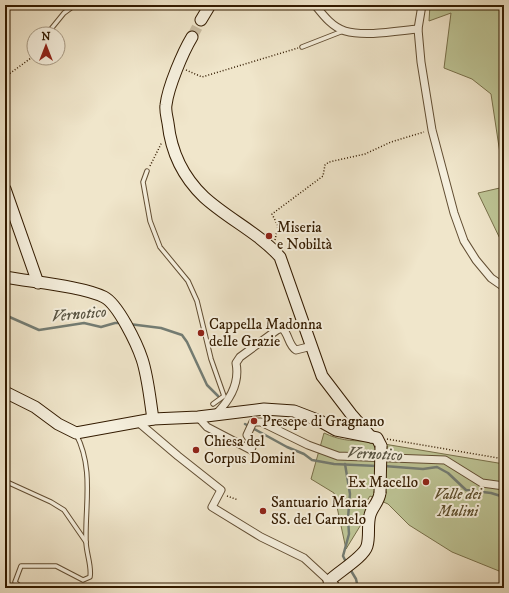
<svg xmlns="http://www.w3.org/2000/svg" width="509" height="593" font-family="'IM FELL DW Pica',serif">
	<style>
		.green { fill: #bdc495; stroke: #78704a }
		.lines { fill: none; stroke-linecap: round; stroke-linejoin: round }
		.stream { stroke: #737c73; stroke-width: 2.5 }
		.secondary-tunnel { stroke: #cabda2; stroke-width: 11; stroke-dasharray: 11 5.5; stroke-linecap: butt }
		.lane-casing { stroke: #624e33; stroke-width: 5.5 }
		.street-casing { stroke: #624e33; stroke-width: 9 }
		.secondary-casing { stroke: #331b00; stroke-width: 13 }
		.path { stroke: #331b00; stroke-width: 1.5; stroke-dasharray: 1 2; stroke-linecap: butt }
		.lane { stroke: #f5efdd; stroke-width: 3.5 }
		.street { stroke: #f5efdd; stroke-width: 7 }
		.secondary { stroke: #f5efdd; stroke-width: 11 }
		.secondary-bridge-casing { stroke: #331b00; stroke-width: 13; stroke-linecap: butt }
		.secondary-bridge { stroke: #f5efdd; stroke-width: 11 }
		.poi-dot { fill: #8f2418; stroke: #f5efdd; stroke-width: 1.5 }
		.labels { text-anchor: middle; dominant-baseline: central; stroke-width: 4; stroke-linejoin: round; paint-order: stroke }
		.poi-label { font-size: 15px; fill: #331b00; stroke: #f5efdd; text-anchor: start }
		.park-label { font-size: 15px; font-style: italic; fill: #5c4e2d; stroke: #f5efdd }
		.water-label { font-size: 16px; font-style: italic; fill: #585443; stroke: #f5efdd }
	</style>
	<rect width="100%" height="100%" fill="#f0e6cb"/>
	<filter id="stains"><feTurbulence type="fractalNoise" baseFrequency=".005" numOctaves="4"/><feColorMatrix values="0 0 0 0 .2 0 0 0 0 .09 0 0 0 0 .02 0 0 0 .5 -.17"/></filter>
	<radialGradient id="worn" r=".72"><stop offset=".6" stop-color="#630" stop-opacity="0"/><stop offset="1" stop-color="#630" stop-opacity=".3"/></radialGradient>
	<g class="green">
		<polygon points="430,5 504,5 504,180 491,94 472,79 444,68 451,13 429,21"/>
		<polygon points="504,187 504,247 478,193"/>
		<path d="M 324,433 C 339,440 350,441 366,441 L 504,464 L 504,573 L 452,552 L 409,525 L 388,504 L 370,496 L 367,501 L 365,518 L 346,549 L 334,493 L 311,479 Z"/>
	</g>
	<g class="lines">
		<g class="stream">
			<polyline points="5,315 39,330 84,323 101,327 115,323 120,323"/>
			<polyline points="129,324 161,328 182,335 187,342 207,385 218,396"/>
			<polyline points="245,424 287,447 304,454 312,460 334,464 377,466"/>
			<polyline points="345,464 350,494 348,518 349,534 343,556 346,562"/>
			<polyline points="384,466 423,469 437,467 448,473 466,490 491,493 504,497"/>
			<polyline points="350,569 356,579 358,588"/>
		</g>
		<polyline class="secondary-tunnel" points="192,37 201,20"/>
		<g class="lane-casing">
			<g id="lane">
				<polyline points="51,29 64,13 75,5"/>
				<polyline points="302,47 343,31"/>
				<polyline points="147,171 143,182 150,221 160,247 188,281 197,301 211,359 224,396 213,404"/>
				<polyline points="7,482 51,502 64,510 86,542"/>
				<path d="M 22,588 L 15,582 L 21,566 L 56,566 L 83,580 L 90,577 C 92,566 86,553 86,541 C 85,505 94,468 76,434"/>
			</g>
		</g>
		<g class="street-casing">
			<g id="street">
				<path d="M 315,5 C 323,15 332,27 345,31 C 365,37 397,31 418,29"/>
				<polyline points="422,5 418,29 421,62 432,130 454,213 464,241 476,260 491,278 504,287"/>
				<path d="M 216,414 C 230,400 240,383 236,363 L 240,357 L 277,330 L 282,328 C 289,334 288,345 296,350 L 312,346"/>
				<polyline points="198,417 207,427 251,450 253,444 247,435 253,422 261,422 308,445 338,456 445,460 482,483 504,486"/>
				<polyline points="138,422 178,456 221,490 212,507 261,537 304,558 329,581"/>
			</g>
		</g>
		<g class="secondary-casing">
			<g id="secondary">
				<polyline points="201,20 210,5"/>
				<path d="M 192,37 C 183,52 168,87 166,105 C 165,110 167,117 168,123 C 171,151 183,177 204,197 C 228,219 259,233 280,257 L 322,376 L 351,414 L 371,437"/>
				<polyline points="5,189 38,283"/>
				<path d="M 5,277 C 31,282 82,286 104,297 C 118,304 137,344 142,359 C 148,377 150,400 153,419"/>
				<polyline points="5,392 35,407 58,424 76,433 153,419 198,417 264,409 294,411 320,421 336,430 377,438 381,446"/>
				<path d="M 335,588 L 329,581 C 338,572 364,557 367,546 C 370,536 367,525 370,515 C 372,507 379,502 380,493"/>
			</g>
		</g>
		<g class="path">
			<polyline points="44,34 48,31"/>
			<polyline points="186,70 202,77 298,48"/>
			<polyline points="5,77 31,58 34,43"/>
			<polyline points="150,166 162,142"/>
			<polyline points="275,240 278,226 272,214 323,176 325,165 329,162 365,154 391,142 424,132"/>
			<polyline points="387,439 504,459"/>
			<polyline points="227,496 238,500"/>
		</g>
		<use href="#lane" class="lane"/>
		<use href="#street" class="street"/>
		<use href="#secondary" class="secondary"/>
		<g class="secondary-bridge-casing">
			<polyline id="secondary-bridge" points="380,493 381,446"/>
		</g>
		<use href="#secondary-bridge" class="secondary-bridge"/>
	</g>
	<g class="poi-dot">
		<circle cx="269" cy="236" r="4"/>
		<circle cx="201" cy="333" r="4"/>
		<circle cx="254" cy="421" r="4"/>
		<circle cx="196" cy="450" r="4"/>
		<circle cx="426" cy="482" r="4"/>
		<circle cx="263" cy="511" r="4"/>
	</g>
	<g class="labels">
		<g class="poi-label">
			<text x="277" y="227">Miseria<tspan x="277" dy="17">e Nobiltà</tspan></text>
			<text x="209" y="324">Cappella Madonna<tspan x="209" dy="17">delle Grazie</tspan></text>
			<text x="262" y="421">Presepe di Gragnano</text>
			<text x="204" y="441">Chiesa del<tspan x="204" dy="17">Corpus Domini</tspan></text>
			<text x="418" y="482" text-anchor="end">Ex Macello</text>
			<text x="271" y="502">Santuario Maria<tspan x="271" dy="17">SS. del Carmelo</tspan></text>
		</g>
		<g class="park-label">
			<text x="458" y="494">Valle dei<tspan x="458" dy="17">Mulini</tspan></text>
		</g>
		<g class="water-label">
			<text transform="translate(79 314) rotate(-5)">Vernotico</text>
			<text transform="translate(375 454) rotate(3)">Vernotico</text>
		</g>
	</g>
	<rect width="509" height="593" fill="none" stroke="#f0e6cb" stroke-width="20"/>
	<rect x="6" y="6" width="497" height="581" fill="none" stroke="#331b00" stroke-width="2"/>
	<rect x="10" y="10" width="489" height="573" fill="none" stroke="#331b00"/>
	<g transform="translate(46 46)"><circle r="19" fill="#f5efdd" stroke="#a79a85"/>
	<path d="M0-3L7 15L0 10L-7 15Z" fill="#8f2418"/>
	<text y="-6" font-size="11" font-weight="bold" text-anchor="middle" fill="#331b00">N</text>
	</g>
	<rect width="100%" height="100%" filter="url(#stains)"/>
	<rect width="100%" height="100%" fill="url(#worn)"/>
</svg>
